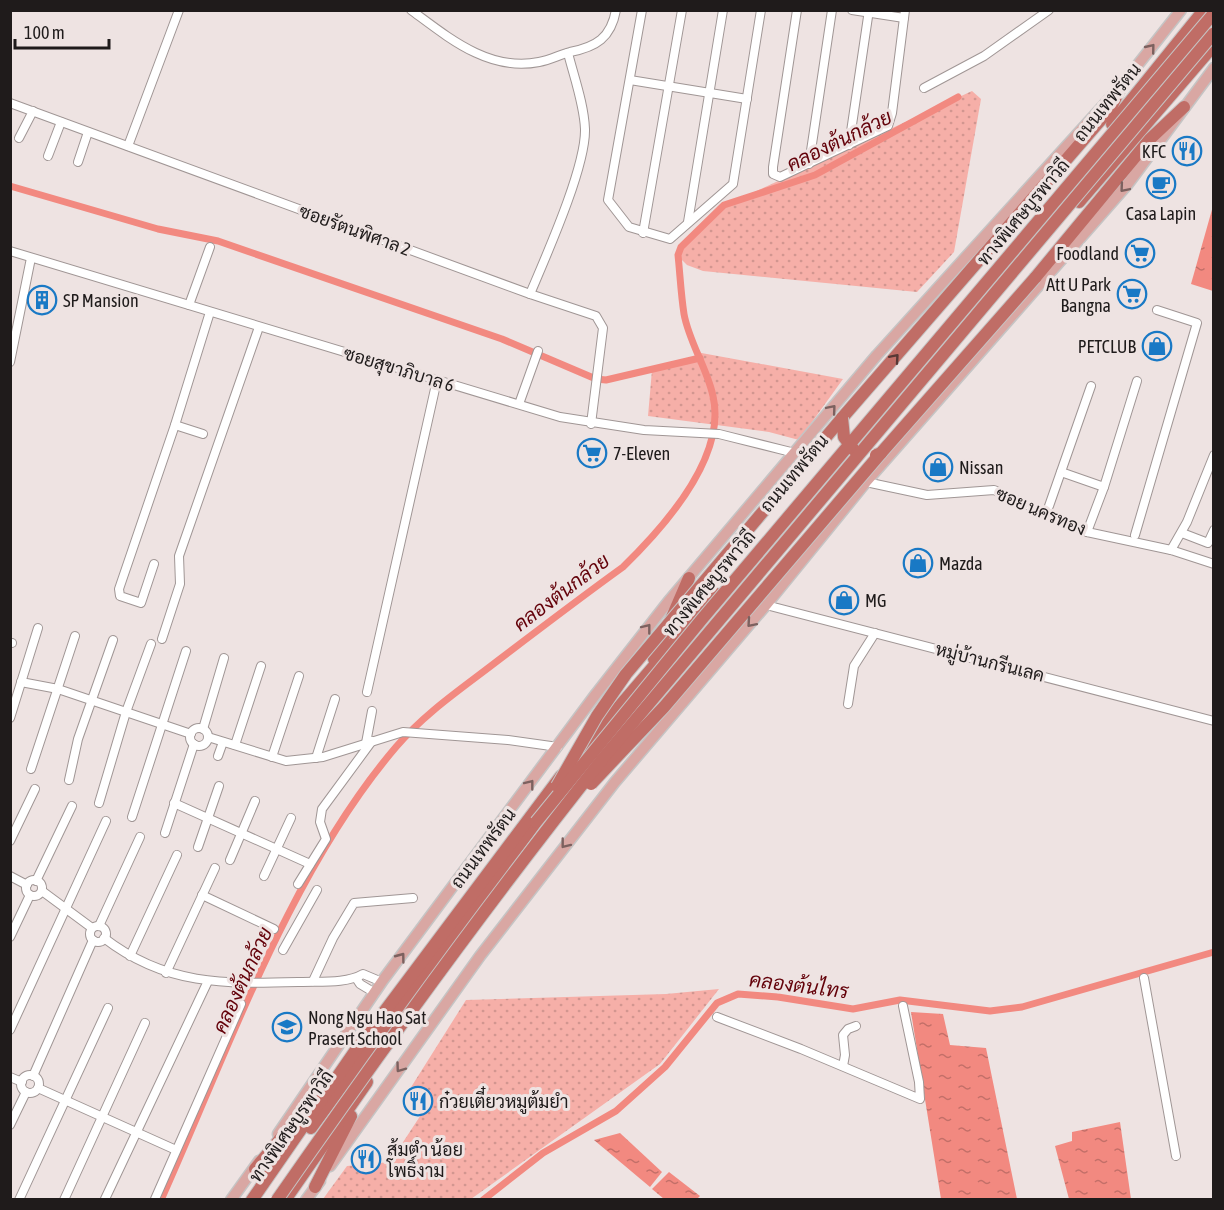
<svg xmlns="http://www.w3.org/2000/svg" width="1224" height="1210" font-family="'Asap Condensed',Sarabun,sans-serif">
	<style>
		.grass { fill: url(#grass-dots) }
		.water { fill: url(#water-ripples) }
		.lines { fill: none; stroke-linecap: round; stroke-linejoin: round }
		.canal { stroke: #f28980; stroke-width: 7 }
		.minor-casing { stroke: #a09695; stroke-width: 10 }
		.major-casing { stroke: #c5c4c4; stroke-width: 13 }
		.highway-casing { stroke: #c5c4c4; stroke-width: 14 }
		.minor { stroke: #fff; stroke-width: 8 }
		.major { stroke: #d9a7a3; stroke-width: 10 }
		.highway { stroke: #c06d66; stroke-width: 12 }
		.highway-bridge-casing { stroke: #c5c4c4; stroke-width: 14; stroke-linecap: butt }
		.highway-bridge { stroke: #c06d66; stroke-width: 12 }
		.oneway { stroke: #7c615f }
		.oneway2 { stroke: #573835 }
		.labels { text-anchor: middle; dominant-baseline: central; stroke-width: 6; stroke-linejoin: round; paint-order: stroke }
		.street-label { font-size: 18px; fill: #1f1b1b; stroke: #eee3e2 }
		.poi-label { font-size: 18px; fill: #1f1b1b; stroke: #eee3e2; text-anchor: start }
		.water-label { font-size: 20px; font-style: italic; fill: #630109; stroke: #eee3e2 }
	</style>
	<defs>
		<pattern id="grass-dots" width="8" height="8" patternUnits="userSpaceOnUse" patternTransform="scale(1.5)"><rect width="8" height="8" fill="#f6afa8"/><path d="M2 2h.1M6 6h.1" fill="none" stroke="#d29690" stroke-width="1.8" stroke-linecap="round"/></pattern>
		<pattern id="water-ripples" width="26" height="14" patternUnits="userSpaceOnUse" patternTransform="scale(1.5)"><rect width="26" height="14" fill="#f28980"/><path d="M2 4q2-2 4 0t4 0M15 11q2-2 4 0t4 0" fill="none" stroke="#c36f68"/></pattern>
	</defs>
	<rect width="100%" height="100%" fill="#eee3e2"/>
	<g class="grass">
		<polygon points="972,91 981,99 954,252 917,292 703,271 687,265 680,258 683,245 724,206"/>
		<polygon points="696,352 843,379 799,440 769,432 648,416 652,370 694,359"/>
		<polygon points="719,989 660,1064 471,1199 323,1199 347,1166 390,1162 430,1101 408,1092 466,1000 666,994"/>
	</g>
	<g class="water">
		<polygon points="1213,206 1214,291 1213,291 1191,284"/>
		<polygon points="911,1012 943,1014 950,1045 986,1048 1017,1199 941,1199"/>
		<polygon points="1120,1122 1131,1199 1069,1199 1055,1146 1072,1141 1072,1132"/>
		<polygon points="620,1133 662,1172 650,1187 594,1140"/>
		<polygon points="669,1172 700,1196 697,1199 664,1199 652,1189"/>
	</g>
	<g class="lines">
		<g class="canal">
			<polyline points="10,186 158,229 218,241 502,339 596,379 606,380 700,358"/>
			<path d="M 161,1200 C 228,1051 290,871 396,747 C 425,713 461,689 496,662 C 538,630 580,598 623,567 C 663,528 727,457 713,396 C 707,368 689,342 684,314 C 681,295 680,274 678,255 L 681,247 L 724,205 L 815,175 L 958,97"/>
			<polyline points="483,1200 543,1153 616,1111 665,1067 717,1003 738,994 778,997 853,1009 900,1000 990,1011 1022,1007 1214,952"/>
		</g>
		<g class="minor-casing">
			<g id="minor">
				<path d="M 411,10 C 449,38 489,72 539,62 C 550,60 559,55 570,52 C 596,47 611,38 616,10"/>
				<polyline points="642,10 608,200 629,227 670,239 733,184 761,10"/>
				<polyline points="797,10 773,167 773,174 780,177 888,126 892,113 905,10"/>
				<polyline points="852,10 904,18"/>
				<polyline points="630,80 747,99"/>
				<polyline points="924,88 984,56 1049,10"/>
				<polyline points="10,103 530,294 596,316 603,328 591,424"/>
				<polyline points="19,138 33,111"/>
				<polyline points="849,145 869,10"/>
				<polyline points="128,146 179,10"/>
				<polyline points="48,156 61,122"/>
				<polyline points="78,162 88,132"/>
				<polyline points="809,164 832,10"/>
				<polyline points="688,222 723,10"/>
				<polyline points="643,233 682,10"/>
				<polyline points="10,251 560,417 644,430 719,434 795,453"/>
				<path d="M 530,294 C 546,256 586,167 585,129 C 584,104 574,77 568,53"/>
				<polyline points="189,305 210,247"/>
				<polyline points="10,362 31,258"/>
				<polyline points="519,404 538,351"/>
				<polyline points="175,425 203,434"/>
				<polyline points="1061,472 1104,487 1137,381"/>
				<polyline points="866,482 927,495 994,490 1087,532 1171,550 1214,564"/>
				<polyline points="1049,506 1091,386"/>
				<polyline points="1087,532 1104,487"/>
				<polyline points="1182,533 1208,543 1214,530"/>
				<polyline points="1135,535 1197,323 1157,310"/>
				<polyline points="1171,550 1187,522 1214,455"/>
				<polyline points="154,564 141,603 120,596 119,589 175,425 210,312"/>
				<polyline points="766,605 1214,721"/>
				<polyline points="162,639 180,584 179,556 259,327"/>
				<polyline points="10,643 12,643"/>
				<polyline points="21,682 58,689 191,734"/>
				<polyline points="367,692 437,380"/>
				<polyline points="848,704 854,666 875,633"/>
				<polyline points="10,718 38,628"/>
				<circle cx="199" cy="737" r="9"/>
				<polyline points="203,729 224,658"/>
				<polyline points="208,737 286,761 323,757 403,732 508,740 558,747"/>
				<polyline points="366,743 372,711"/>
				<polyline points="235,745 261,666"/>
				<polyline points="218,756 223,742"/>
				<polyline points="272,757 299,676"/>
				<polyline points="316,758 335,699"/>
				<polyline points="31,769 75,636"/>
				<polyline points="69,780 78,739 113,640"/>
				<polyline points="99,803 126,712 151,644"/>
				<polyline points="174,803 310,864"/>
				<polyline points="132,817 186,651"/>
				<polyline points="165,833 194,744"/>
				<polyline points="10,841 35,789"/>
				<polyline points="198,847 219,786"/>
				<polyline points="230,860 255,801"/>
				<polyline points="10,876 27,885"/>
				<polyline points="264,876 291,818"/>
				<circle cx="34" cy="888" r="8"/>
				<polyline points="36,881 72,806"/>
				<polyline points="298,884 326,839 320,822 322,809 372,741"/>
				<polyline points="42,891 92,928"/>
				<polyline points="202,895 274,929"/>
				<polyline points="99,926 140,837"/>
				<circle cx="98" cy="934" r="8"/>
				<polyline points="10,937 30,895"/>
				<path d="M 104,938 C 166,986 225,984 300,982 C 319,981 346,984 363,974 L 382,982"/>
				<polyline points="283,950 317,890"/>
				<polyline points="130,956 177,855"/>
				<polyline points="166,973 215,868"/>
				<polyline points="356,978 360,984 375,993"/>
				<polyline points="1144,978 1176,1156"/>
				<polyline points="313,981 333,938 354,903 413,898"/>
				<polyline points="717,1017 801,1049 920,1099 919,1082 903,1006"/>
				<polyline points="10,1030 106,821"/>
				<polyline points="843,1066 845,1055 843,1035 848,1029 856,1026"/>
				<circle cx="30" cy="1084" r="9"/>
				<polyline points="33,1076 93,940"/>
				<polyline points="10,1077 22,1082"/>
				<polyline points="38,1088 176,1150"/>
				<polyline points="10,1125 26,1092"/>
				<polyline points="105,1199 208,981"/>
				<polyline points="155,1199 241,1004"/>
				<polyline points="19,1200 108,1008"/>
				<polyline points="64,1200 145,1023"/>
			</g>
		</g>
		<g class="major-casing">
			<g id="major">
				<polyline points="278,1134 383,980 596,694 668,602 877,355 1121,86 1181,10"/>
				<polyline points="330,1166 480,956 615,782 766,605 866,482 1127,185 1214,68"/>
				<polyline points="231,1200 259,1161"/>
				<polyline points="306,1200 320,1181"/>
			</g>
		</g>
		<g class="highway-casing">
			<g id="highway">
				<polyline points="1112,124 1204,10"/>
				<polyline points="1079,202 1214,45"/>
				<polyline points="1035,278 1150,139 1184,107"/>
				<polyline points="842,418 1111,108 1121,86"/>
				<polyline points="654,659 689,578"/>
				<polyline points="581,751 716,594"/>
				<polyline points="311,1128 536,822"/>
				<polyline points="255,1169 312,1101"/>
				<polyline points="315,1187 351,1116"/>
				<polyline points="252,1200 360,1044 561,776"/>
				<polyline points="285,1200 367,1082"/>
			</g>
		</g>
		<use href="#minor" class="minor"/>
		<use href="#major" class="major"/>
		<use href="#highway" class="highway"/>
		<g class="highway-bridge-casing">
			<g id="highway-bridge">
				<polyline points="842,418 844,437 854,450"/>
				<polyline points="876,455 881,453 1035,278"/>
				<polyline points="591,784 664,707 881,453"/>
				<polyline points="557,786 597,716 626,674 842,418"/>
				<polyline points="536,822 702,619 1214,13"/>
				<path d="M 277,1200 C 382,1049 490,900 604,757 L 1214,33"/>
			</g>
		</g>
		<use href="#highway-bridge" class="highway-bridge"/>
	</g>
	<defs><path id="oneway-chevron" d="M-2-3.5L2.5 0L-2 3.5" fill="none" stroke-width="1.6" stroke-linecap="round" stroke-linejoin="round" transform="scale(1.5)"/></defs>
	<g class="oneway">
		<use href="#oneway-chevron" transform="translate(1151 48) rotate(-51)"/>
		<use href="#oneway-chevron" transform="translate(1124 188) rotate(130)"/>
		<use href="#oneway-chevron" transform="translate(832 409) rotate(-50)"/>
		<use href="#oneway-chevron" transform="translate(751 623) rotate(131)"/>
		<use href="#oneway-chevron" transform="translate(647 628) rotate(-52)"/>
		<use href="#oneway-chevron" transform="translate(530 784) rotate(-52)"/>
		<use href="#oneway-chevron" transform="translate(565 844) rotate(128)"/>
		<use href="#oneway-chevron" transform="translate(401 957) rotate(-53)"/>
		<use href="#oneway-chevron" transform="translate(400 1068) rotate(126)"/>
	</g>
	<use class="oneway2" href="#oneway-chevron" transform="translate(895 358) rotate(-49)"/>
	<defs>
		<g id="restaurant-ring" transform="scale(1.5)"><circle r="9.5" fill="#eee3e2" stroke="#1979c5" stroke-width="1.5"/><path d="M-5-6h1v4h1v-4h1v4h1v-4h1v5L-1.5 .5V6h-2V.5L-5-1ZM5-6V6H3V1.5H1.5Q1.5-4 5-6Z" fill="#1979c5"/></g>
		<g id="cafe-ring" transform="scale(1.5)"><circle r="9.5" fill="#eee3e2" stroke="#1979c5" stroke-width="1.5"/><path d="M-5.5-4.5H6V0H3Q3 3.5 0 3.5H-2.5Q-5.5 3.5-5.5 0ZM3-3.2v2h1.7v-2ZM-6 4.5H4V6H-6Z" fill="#1979c5"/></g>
		<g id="supermarket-ring" transform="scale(1.5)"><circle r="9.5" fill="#eee3e2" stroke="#1979c5" stroke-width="1.5"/><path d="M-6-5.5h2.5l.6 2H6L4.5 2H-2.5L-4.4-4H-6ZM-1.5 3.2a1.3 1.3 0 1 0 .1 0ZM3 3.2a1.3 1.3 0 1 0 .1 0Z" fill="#1979c5"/></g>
		<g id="building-ring" transform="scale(1.5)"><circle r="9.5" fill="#eee3e2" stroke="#1979c5" stroke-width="1.5"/><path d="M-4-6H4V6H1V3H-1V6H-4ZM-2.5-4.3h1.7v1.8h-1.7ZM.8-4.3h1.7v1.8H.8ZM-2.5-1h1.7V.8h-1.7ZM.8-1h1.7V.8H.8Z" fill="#1979c5"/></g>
		<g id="shop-ring" transform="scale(1.5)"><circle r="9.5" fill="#eee3e2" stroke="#1979c5" stroke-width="1.5"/><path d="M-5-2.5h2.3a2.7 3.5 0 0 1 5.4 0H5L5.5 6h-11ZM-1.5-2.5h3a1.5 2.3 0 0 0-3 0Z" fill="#1979c5"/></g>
		<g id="school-ring" transform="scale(1.5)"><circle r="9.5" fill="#eee3e2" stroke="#1979c5" stroke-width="1.5"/><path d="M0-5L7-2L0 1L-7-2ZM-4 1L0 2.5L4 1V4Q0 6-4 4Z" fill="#1979c5"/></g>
	</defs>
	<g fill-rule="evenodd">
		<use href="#restaurant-ring" x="1187" y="151"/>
		<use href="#cafe-ring" x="1161" y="184"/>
		<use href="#supermarket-ring" x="1140" y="253"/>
		<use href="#supermarket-ring" x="1132" y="294"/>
		<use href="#building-ring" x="42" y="300"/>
		<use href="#shop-ring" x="1157" y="346"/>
		<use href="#supermarket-ring" x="592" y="453"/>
		<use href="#shop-ring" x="938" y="467"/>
		<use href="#shop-ring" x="918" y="563"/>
		<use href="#shop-ring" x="844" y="600"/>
		<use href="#school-ring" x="287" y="1027"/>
		<use href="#restaurant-ring" x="418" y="1101"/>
		<use href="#restaurant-ring" x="366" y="1159"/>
	</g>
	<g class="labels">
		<g class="street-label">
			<text transform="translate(1107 102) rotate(-51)">ถนนเทพรัตน</text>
			<text transform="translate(1023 212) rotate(-50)">ทางพิเศษบูรพาวิถี</text>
			<text transform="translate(355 230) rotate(20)">ซอยรัตนพิศาล 2</text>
			<text transform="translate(399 369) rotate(17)">ซอยสุขาภิบาล 6</text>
			<text transform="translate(794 473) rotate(-50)">ถนนเทพรัตน</text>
			<text transform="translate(1041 511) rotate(23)">ซอย นครทอง</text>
			<text transform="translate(709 583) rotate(-50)">ทางพิเศษบูรพาวิถี</text>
			<text transform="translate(990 662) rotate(14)">หมู่บ้านกรีนเลค</text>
			<text transform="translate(483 848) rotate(-53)">ถนนเทพรัตน</text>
			<text transform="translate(291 1126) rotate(-55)">ทางพิเศษบูรพาวิถี</text>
		</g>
		<g class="poi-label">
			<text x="1166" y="151" text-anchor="end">KFC</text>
			<text x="1161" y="213" text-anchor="middle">Casa Lapin</text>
			<text x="1119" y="253" text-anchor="end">Foodland</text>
			<text x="1111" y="284" text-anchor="end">Att U Park<tspan x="1111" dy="21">Bangna</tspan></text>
			<text x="63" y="300">SP Mansion</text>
			<text x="1136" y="346" text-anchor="end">PETCLUB</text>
			<text x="613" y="453">7-Eleven</text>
			<text x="959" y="467">Nissan</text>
			<text x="939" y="563">Mazda</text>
			<text x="865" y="600">MG</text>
			<text x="308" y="1017">Nong Ngu Hao Sat<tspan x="308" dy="21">Prasert School</tspan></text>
			<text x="439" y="1101">ก๋วยเตี๋ยวหมูต้มยำ</text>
			<text x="387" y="1149">ส้มตำ น้อย<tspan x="387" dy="21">โพธิ์งาม</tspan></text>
		</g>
		<g class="water-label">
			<text transform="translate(839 140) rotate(-26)">คลองต้นกล้วย</text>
			<text transform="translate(561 592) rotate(-37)">คลองต้นกล้วย</text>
			<text transform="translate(242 980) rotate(-65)">คลองต้นกล้วย</text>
			<text transform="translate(799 985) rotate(7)">คลองต้นไทร</text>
		</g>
	</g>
	<rect width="1224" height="1210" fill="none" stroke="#1f1b1b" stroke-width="24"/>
	<path d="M15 39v9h94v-9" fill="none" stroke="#1f1b1b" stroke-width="3"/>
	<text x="24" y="39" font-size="18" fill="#1f1b1b" stroke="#eee3e2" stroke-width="4.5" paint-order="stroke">100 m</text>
</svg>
